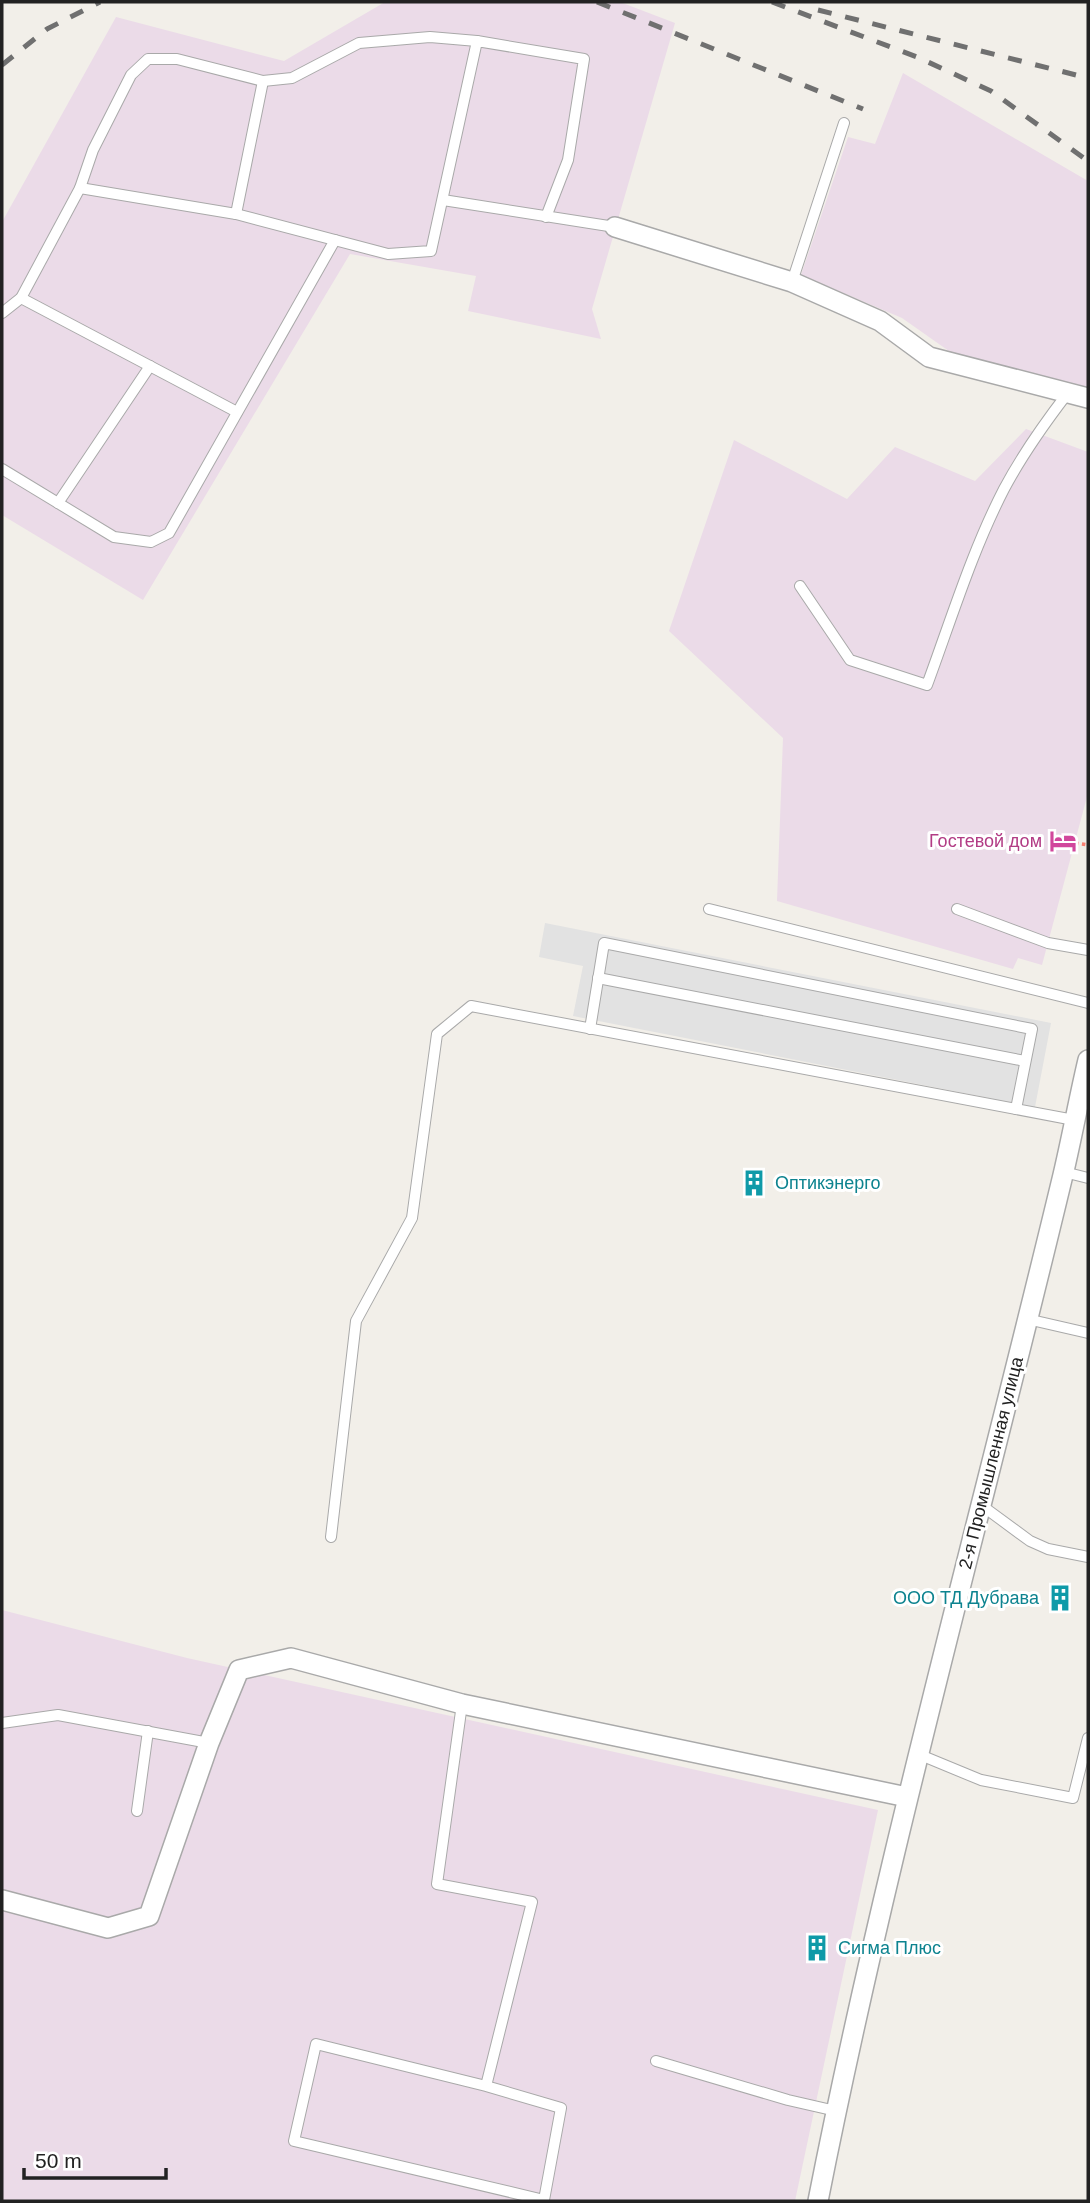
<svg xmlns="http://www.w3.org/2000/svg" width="1090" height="2203" font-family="Arial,sans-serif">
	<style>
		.industrial { fill: #ebdbe8 }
		.parking { fill: #e2e2e2 }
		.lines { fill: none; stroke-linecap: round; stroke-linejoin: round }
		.lane-casing { stroke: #a9a9a9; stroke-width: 12 }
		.street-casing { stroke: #a9a9a9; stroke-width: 22 }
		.path { stroke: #fa8072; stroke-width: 3.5; stroke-dasharray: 3.5 3.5; stroke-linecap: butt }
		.lane { stroke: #fff; stroke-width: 10 }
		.street { stroke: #fff; stroke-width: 19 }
		.rail { stroke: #707070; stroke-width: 5; stroke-dasharray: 14 14; stroke-linecap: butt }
		.labels { text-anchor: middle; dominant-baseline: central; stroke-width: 6; stroke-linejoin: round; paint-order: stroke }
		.hotel-label { font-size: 18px; fill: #b23c85; stroke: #fff; text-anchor: end }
		.culture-label { font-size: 18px; fill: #0d838f; stroke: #fff; text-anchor: start }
		.street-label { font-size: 18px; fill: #222; stroke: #fff }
	</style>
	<rect width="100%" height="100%" fill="#f2efe9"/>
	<g class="industrial">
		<polygon points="385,2 620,2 675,23 592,309 601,339 468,311 476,276 350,254 143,600 2,515 2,222 116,17 284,61"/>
		<polygon points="903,73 1088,181 1088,387 1086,388 956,356 902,318 801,275 848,137 875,144"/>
		<polygon points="1026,429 1088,452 1088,793 1042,965 1018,958 1013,969 777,901 783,738 669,631 734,440 847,499 895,447 975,481"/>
		<polygon points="2,1610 187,1658 878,1810 795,2201 2,2201"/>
	</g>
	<polygon class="parking" points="545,923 1051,1023 1035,1107 573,1016 583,966 539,957"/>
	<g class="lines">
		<g class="lane-casing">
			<g id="lane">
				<polyline points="80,188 236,214 388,254 431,251 477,41 584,59 568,160 546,217"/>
				<polyline points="443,200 615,227"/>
				<polyline points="236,214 263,81"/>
				<polyline points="792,282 844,123"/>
				<polyline points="21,298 237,412"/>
				<polyline points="2,313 21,298 80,188 93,150 131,75 148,59 177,59 263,81 292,78 359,43 430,37 477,41"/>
				<polyline points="2,469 114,537 151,542 169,533 335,240"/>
				<polyline points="58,503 150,366"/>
				<path d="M 800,586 L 850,660 L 927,685 C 951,620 972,551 1004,489 C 1022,455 1044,424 1067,394"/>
				<polyline points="709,909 1088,1003"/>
				<polyline points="957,909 1048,943 1088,950"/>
				<polyline points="598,978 1025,1061"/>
				<polyline points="590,1029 604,943 1032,1029 1016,1109"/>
				<polyline points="1064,1172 1088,1178"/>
				<polyline points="1027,1319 1088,1333"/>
				<polyline points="981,1505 1030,1541 1048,1549 1088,1557"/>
				<polyline points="331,1537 356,1321 412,1218 437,1034 471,1006 1074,1120"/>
				<polyline points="462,1704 437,1884 532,1902 486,2086 316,2044 294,2141 544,2200 561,2108 486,2086"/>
				<polyline points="2,1723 58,1715 209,1743"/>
				<polyline points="918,1754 981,1780 1073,1798 1088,1738"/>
				<polyline points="137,1811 148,1731"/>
				<polyline points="656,2061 788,2100 836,2111"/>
			</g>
		</g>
		<g class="street-casing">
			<g id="street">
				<polyline points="615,227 792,282 880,321 929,357 1088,398"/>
				<polyline points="2,1900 108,1928 149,1916 209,1743 239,1670 291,1658 462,1704 907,1797"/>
				<path d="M 818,2201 C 886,1856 981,1517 1063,1175 C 1072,1137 1079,1098 1088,1060"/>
			</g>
		</g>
		<polyline class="path" points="1075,843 1088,845"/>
		<use href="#lane" class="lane"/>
		<use href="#street" class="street"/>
		<g class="rail">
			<polyline points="597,2 863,109"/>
			<polyline points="772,2 917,57 991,91 1088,161"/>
			<polyline points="818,10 1088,78"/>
			<polyline points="2,65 47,29 100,2"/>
		</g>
	</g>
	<defs>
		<g id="hotel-bare" transform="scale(2.1)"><path d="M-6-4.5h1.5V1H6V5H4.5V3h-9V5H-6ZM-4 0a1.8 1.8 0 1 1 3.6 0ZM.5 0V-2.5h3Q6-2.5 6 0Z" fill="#d1479c" stroke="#fff" stroke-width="2.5" paint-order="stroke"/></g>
		<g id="building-bare" transform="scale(2.1)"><path d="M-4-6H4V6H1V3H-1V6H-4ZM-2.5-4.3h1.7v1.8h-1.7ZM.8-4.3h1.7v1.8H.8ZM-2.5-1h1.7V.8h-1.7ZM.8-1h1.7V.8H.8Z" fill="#0f9aa8" stroke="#fff" stroke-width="2.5" paint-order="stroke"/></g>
	</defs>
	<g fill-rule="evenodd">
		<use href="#hotel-bare" x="1063" y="841"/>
		<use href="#building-bare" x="754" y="1183"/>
		<use href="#building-bare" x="1060" y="1598"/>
		<use href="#building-bare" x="817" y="1948"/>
	</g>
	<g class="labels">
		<g class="hotel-label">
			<text x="1042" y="841">Гостевой дом</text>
		</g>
		<g class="culture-label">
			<text x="775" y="1183">Оптикэнерго</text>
			<text x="1039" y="1598" text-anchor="end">ООО ТД Дубрава</text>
			<text x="838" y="1948">Сигма Плюс</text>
		</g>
		<g class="street-label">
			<text transform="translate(991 1463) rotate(-76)">2-я Промышленная улица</text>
		</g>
	</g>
	<rect width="1090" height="2203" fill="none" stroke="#222222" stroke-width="7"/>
	<path d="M24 2168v10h142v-10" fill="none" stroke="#222222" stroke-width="3.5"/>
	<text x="35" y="2168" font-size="21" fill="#222222" stroke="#ffffff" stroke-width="5" paint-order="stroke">50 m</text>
</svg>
